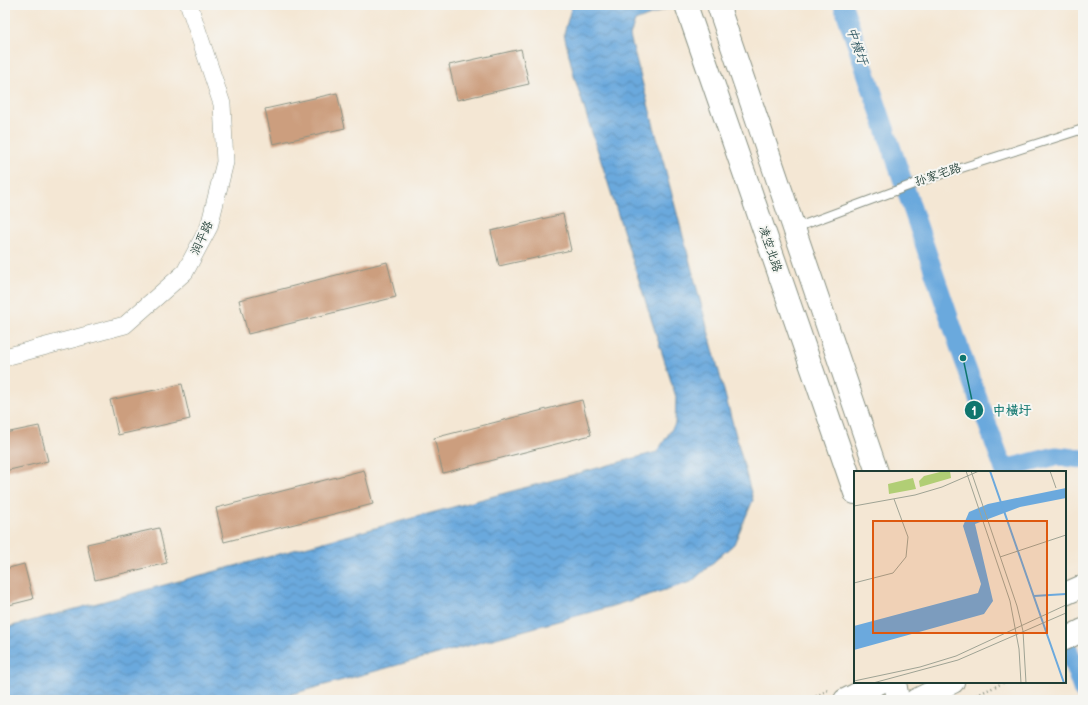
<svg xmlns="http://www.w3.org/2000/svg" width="1088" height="705" font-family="'Balsamiq Sans','LXGW WenKai TC',sans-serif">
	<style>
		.water { fill: url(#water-waves); stroke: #457388 }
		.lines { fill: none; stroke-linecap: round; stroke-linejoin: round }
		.canal { stroke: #6ba9dd; stroke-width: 19 }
		.building { fill: #cc9e7e }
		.lane-casing { stroke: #8a9284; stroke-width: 10 }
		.street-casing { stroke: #8a9284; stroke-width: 18 }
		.secondary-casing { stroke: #8a9284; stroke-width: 24 }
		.path { stroke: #8a9284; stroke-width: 2.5; stroke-dasharray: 1 3; stroke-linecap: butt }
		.lane { stroke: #fff; stroke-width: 8 }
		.street { stroke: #fff; stroke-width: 17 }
		.secondary { stroke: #fff; stroke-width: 22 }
		.labels { text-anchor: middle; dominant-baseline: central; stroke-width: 4; stroke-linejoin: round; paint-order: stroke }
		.street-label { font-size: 12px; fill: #1f3d34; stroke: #f6f6f2 }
		.water-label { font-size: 13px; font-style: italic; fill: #365d67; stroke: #f6f6f2 }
		.inset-river { fill: none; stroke: #6ba9dd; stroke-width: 2 }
		.inset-road { fill: none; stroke: #9fa394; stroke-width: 1 }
		.view { fill: #de580e; fill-opacity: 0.15; stroke: #de580e; stroke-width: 2 }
		.inset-edge { fill: none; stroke: #1f3d34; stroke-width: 2 }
		.leader { fill: none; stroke: #0f766e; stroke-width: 1.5 }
		.callout-dot { fill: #0f766e; stroke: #f6f6f2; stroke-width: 1.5 }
		.mark-label { font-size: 12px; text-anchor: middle; font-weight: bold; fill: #fff }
		.callout-label { font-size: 13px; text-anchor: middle; font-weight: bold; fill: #0f766e; stroke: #f6f6f2; stroke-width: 4; stroke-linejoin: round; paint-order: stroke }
	</style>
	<defs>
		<pattern id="water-waves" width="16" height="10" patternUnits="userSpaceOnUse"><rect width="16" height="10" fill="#6ba9dd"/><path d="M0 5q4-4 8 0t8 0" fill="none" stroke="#578bb4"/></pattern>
	</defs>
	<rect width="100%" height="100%" fill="#f6f6f2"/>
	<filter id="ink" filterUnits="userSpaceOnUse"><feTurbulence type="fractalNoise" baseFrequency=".025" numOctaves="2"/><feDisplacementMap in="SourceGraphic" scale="8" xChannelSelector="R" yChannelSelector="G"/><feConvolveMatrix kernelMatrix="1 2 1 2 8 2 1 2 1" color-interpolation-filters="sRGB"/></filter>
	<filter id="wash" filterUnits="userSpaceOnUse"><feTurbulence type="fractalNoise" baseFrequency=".012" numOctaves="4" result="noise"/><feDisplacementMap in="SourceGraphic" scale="16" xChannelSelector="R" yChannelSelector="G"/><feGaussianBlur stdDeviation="0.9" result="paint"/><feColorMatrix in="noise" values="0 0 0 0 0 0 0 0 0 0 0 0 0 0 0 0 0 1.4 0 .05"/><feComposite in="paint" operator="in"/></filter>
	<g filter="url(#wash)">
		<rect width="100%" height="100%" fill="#f4e7d4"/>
		<polygon class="water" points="572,5 676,5 635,21 630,36 753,500 734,544 691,582 609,607 270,700 5,700 5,628 657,452 675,424 676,397 574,76 564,34"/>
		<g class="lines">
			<g class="canal">
				<polyline points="843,5 963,358 1005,472"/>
				<polyline points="1004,469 1056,456 1083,459"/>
				<polyline points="1065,640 1083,691"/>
			</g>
		</g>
		<g id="blocks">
			<g class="building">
				<polygon points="521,49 529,84 457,100 449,65"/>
				<polygon points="337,93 345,128 273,144 265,109"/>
				<polygon points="563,214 571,250 499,266 491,231"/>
				<polygon points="387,262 396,297 248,334 239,300"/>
				<polygon points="182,384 190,419 118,435 110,400"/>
				<polygon points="582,400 591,435 443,473 434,438"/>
				<polygon points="39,426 48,461 5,471 5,433"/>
				<polygon points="364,470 373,504 224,542 216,508"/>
				<polygon points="159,528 167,563 95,580 87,544"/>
				<polygon points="24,564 33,599 5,606 5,569"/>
			</g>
		</g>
	</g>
	<g filter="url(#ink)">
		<use href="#blocks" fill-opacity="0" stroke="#8a9284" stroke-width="1"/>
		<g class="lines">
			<g class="lane-casing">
				<polyline id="lane" points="795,228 930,178 1083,129"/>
			</g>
			<g class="street-casing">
				<polyline id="street" points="5,357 125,325 185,272 209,227 225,162 222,104 189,5"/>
			</g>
			<g class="secondary-casing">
				<g id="secondary">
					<polyline points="686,5 855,493"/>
					<polyline points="718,5 877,472"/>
					<polyline points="1065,594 1083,586"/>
					<polyline points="1065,639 1083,630"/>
					<polyline points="895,682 898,700"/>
					<polyline points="845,700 881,682"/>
					<polyline points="916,700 953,682"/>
				</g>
			</g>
			<g class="path">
				<polyline points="809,700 828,690"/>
				<polyline points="966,700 1005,682"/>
			</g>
			<use href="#lane" class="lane"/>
			<use href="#street" class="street"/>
			<use href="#secondary" class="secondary"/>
		</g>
	</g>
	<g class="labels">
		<g class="street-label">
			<text transform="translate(938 175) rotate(-18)">孙家宅路</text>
			<text transform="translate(202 238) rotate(-65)">润平路</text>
			<text transform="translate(770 249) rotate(71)">凌空北路</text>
		</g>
		<g class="water-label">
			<text transform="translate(857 46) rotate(71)">中横圩</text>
		</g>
	</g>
	<g transform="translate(854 471)">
		<rect width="212" height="212" fill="#f4e7d4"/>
		<path d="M 90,0 L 96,0 L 97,7 L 66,16 L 65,10 L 70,5 ZM 59,7 L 62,18 L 35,23 L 34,13 Z" fill="#b1ce75"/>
		<path d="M 212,17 L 212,27 L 166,36 L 121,53 L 139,130 L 130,143 L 0,179 L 0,155 L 124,122 L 127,113 L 109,55 L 115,41 L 134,33 Z" fill="#6ba9dd"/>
		<path class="inset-river" d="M 136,0 L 210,212M 180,125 L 212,123"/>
		<path class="inset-road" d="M 112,0 L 156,130 L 165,178 L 167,212M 117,0 L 163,135 L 169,160 L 172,212M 196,0 L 202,17M 0,35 L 61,24 L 88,16 L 125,0M 146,86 L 212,64M 0,112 L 39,102 L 52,86 L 54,66 L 40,28M 0,210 L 66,196 L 102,185 L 212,134M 19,212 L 104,189 L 212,142"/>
		<path class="view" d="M 19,50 L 193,50 L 193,162 L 19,162 Z"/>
		<rect width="212" height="212" class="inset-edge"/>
	</g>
	<path class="leader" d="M963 358L974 410"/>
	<g class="callout-dot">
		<circle cx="963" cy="358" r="4"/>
		<circle cx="974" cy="410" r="10"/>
	</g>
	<g class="mark-label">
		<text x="974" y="415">1</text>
	</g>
	<g class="callout-label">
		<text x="1012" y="415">中横圩</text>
	</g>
	<rect width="1088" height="705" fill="none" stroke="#f6f6f2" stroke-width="20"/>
</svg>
